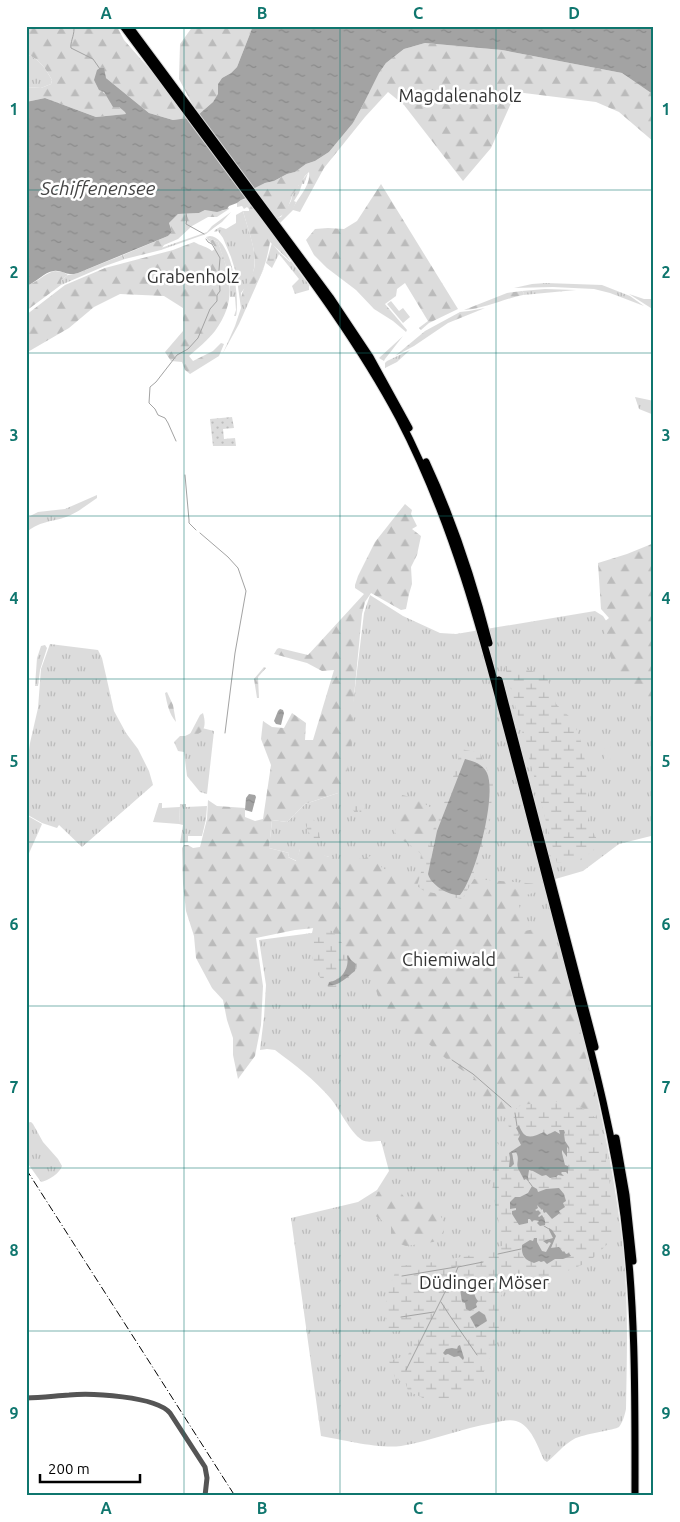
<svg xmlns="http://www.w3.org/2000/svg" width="680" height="1522" font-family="Ubuntu,sans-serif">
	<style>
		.grass { fill: url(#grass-tufts) }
		.forest { fill: url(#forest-firs) }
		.wetland { fill: url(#wetland-marsh); fill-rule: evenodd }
		.garden { fill: url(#garden-dots) }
		.pitch { fill: #dcdcdc }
		.water { fill: url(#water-ripples) }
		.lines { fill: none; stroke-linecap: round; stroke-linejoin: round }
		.stream { stroke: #a3a3a3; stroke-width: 1 }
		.motorway-casing { stroke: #dbdbdb; stroke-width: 9 }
		.tertiary { stroke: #555; stroke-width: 5 }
		.motorway { stroke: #000; stroke-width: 7 }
		.rail { stroke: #000; stroke-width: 1; stroke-dasharray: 8 2.5 1 2.5; stroke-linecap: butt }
		.grid { fill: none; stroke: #0f766e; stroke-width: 1; stroke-opacity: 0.55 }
		.labels { text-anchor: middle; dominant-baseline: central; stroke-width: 5; stroke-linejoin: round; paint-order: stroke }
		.park-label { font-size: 18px; fill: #333; stroke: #fff }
		.water-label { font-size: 19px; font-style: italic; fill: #444; stroke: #fff }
		.neatline { fill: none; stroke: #0f766e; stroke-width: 2 }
		.grid-label { font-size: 16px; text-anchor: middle; font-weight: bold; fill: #0f766e }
	</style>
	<defs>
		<pattern id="grass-tufts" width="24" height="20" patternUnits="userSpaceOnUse" patternTransform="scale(1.25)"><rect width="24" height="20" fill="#dcdcdc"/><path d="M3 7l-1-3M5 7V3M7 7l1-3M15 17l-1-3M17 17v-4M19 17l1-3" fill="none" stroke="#bbb"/></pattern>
		<pattern id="forest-firs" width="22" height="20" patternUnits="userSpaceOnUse" patternTransform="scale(1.25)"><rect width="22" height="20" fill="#dcdcdc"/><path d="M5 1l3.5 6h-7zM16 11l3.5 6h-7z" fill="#bbb"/></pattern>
		<pattern id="wetland-marsh" width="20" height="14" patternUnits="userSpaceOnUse" patternTransform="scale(1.25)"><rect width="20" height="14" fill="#dcdcdc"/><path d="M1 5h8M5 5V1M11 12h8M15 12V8" fill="none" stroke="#bbb"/></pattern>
		<pattern id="garden-dots" width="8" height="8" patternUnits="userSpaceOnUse" patternTransform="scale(1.25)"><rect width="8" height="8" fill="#dcdcdc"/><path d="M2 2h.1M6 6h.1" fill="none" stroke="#bbb" stroke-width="1.8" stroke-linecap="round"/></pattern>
		<pattern id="water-ripples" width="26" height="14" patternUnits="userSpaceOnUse" patternTransform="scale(1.25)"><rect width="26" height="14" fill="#a3a3a3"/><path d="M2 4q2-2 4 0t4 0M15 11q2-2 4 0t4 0" fill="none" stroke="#8b8b8b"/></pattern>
	</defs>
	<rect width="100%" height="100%" fill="#fff"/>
	<g class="grass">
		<path d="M 26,54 C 40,59 45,68 52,80 L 51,84 L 41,88 L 26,87 Z"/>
		<polygon points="308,173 304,184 302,184 299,193 294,201 296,202 293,210 280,223 276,218 281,217 291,201 293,192"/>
		<path d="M 243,211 C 248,231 260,255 252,276 C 250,282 245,288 241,293 L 243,300 C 250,289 258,280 264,268 L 239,324 L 223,353 L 235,326 L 241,308 L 236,273 L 231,257 L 223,238 L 218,231 L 214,232 L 215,230 L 220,227 L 226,229 L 236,223 L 236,215 Z"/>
		<polygon points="231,212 222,222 215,227 206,234 161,250 161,248 207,232 212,226"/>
		<path d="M 210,236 C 232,237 240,299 236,316 L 234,316 L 236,310 L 235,297 L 230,297 L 230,279 L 218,242 L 206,237 Z"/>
		<polygon points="272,243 279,252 290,262 291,261 309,285 309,290 295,294 292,286 299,279 279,254 272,268 266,263"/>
		<polygon points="123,255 125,259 105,266 61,285 61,280 68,275 78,273"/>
		<polygon points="546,283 602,285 630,296 644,306 610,293 594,289 553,287 514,288 532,284"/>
		<polygon points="545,289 576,290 523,295 524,293 522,291"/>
		<polygon points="629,294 644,299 654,299 654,310"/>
		<polygon points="403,336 385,359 384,361 379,358"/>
		<polygon points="410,350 397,362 385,368 385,363 387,361"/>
		<polygon points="635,397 654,401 654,415 639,409"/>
		<path d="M 97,495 L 97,498 C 87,505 77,513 66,517 C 52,522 38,521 26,533 L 26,518 L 38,512 L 65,509 Z"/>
		<path d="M 370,595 L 403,616 L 440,633 L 456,634 L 595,611 L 603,616 L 654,694 L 654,834 L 651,836 L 619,844 L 583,871 L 545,882 C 573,998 606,1113 621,1231 C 629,1289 627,1350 626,1409 C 625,1414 623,1422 619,1427 C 615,1430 583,1434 574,1439 C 563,1445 556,1455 547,1462 L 544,1460 C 538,1447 531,1425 516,1421 C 509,1419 500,1422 493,1423 C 462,1428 432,1441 401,1446 C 380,1449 343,1440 321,1436 L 291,1218 L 358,1202 L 377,1190 L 389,1171 L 381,1141 C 375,1141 367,1143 362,1140 C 350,1132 340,1110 331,1099 C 315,1080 295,1065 275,1050 L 267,1049 L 260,1050 L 264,1017 L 266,985 L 259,940 L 312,933 L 329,857 L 300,849 L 297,861 L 288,857 L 289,853 L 269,848 L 272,820 L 287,822 L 305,804 L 338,793 L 354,696 L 364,613 Z"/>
		<polygon points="50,644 98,650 102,658 114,711 126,733 138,749 149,771 153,785 82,847 59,825 57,828 42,823 26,814 26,772 30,743 38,708 41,669"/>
		<polygon points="45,645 47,648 40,670 38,686 35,686 37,658 41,646"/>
		<polygon points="202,728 214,731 207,794 200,792 187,776 184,752 178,751 174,742 180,736 185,736"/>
		<polygon points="180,804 186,804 186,807 207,806 206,819 202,836 188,836 188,842 180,843 183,825 179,824"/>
		<polygon points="28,816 42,824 26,860 26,818"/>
		<path d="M 31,1122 L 33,1124 L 43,1142 L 58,1159 L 62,1166 C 60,1173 48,1181 41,1182 L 26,1161 L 26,1123 Z"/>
	</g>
	<g class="forest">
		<path d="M 26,26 L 117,26 L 124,40 L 161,82 L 188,118 L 173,120 L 149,113 L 106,78 L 103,92 L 119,107 L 126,112 L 126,114 L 96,117 L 45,98 L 26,102 L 26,87 L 41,88 L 51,84 L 52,80 C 45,68 40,59 26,54 Z"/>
		<polygon points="193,26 253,26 237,67 231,73 222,78 218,84 219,94 213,102 198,115 179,79 180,44"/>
		<path d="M 425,43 L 502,50 L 622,73 L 654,95 L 654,142 L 619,112 L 596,102 L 516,92 L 491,148 L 463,181 L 404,105 L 388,92 L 365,117 L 324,168 L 300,212 L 293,210 L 293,208 C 298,197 311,186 309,172 L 305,176 L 300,185 L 298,185 L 298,187 L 292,195 C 291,201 288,205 287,212 L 268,224 L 291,262 L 270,242 C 268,254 264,272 257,281 C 253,288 247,294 243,301 C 238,292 251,280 254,269 C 258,253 247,227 243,211 L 249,211 L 249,209 L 247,207 L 244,209 L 242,206 L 237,207 L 237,203 L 241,200 L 246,199 L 255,188 L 265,183 L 274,181 L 287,174 L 295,172 L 306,164 L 315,161 L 329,152 L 353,123 L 364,103 L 379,73 L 386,63 L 404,49 Z"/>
		<polygon points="381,184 458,309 429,323 421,330 419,328 420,327 428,321 405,283 397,289 396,296 385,304 407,330 406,332 393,321 374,309 356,290 327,268 314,255 306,240 315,229 328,228 344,229 357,221"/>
		<polygon points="228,208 229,209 217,217 208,217 192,226 178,239 164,245 161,250 125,259 123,255 168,236 172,232 169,223 178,214 199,213 205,210 222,211"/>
		<path d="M 206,237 L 218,242 C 230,276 238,299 215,331 C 208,340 198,348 189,356 L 193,361 L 213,351 L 221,343 L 224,344 L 219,356 L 190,374 L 185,370 L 182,362 L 171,361 L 165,352 L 183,331 L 183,308 L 164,296 L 120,294 L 94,307 L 69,328 L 26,353 L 26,315 L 65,285 L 105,268 L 173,250 L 194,242 C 201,246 206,246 212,251 L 215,249 C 214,242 209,243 206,237 Z"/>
		<path d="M 55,271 L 63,272 L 68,275 L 61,280 L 61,285 L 26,311 L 26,286 C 38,282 43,274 55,271 Z"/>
		<path d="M 522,291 L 524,293 L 523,295 C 503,299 484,309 464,310 L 507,293 Z"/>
		<polygon points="485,308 448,323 414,346 395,356 425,331 460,312 469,311"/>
		<path d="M 405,504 L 412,510 L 411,514 L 417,526 L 412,529 L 421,536 L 417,555 L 411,567 L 412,584 L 409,594 L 406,609 L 401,610 L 371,593 L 365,602 L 362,614 L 354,696 L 352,739 L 345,787 L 338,793 L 305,804 L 287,822 L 272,820 L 269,848 L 289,853 L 288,857 L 296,861 L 300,849 L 302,846 L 336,860 L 347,858 L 362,859 L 385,851 L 381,867 L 408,882 L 420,863 L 421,854 L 408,843 L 394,837 L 402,795 L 415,798 L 438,812 L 447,798 L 461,749 L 480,753 L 493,783 L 490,820 L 474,879 L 539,884 L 541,889 L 539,891 L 517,898 L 524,923 L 531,921 L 531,923 L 529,926 L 522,928 L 522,931 L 525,931 L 548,926 L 550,926 L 559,961 L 564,960 L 595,1097 L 597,1119 L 577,1104 L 554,1102 L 521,1105 C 515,1108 515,1113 506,1118 C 492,1108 477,1099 480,1081 L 473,1080 L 474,1078 L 451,1063 L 423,1039 L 408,1033 L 396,1020 L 378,996 L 367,963 L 358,962 C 354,981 349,985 330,989 L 312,968 L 314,928 L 295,930 L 256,938 L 263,986 L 261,1025 L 255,1056 L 238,1079 L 233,1055 L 233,1038 L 227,1020 L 223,1000 L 212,988 L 196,958 L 194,936 L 186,911 L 183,884 L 182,848 L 184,845 L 188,845 L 193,848 L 200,847 L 207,819 L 208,800 L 217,806 L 245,808 L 245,817 L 255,821 L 263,819 L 271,765 L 261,739 L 263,721 L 272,727 L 284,728 L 292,713 L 306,723 L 305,740 L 313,740 L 334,670 L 322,671 L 307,663 L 274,654 L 277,649 L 279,648 L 308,655 L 364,594 L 355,588 L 355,585 L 358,576 L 375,542 Z"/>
		<polygon points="654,543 654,714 614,667 606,644 604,622 609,618 601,609 598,563 627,554"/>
		<polygon points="264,667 266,668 258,677 259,698 257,698 254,679"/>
		<path d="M 167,692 L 173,705 L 176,722 C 169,714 167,703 165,693 Z"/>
		<path d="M 203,713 C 207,727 204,735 189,736 L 200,715 Z"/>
		<path d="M 386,1184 L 401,1193 L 406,1199 L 421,1197 L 428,1200 L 434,1206 L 443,1220 L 444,1231 L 442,1238 L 433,1242 L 406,1246 L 394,1242 L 391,1238 L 391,1227 L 370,1212 C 372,1201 377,1191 386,1184 Z"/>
	</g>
	<g class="wetland">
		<polygon points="272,247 276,249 276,256 272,265 270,266 267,263"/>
		<polygon points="504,663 546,675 556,704 573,720 583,747 588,785 588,823 600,845 581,860 557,863"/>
		<polygon points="461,749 480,753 493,783 490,820 474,879 462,899 424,891 417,886 438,813 447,798"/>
		<polygon points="358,800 365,806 362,814 360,814 359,808 357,814 356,814 352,809 354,802"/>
		<path d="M 307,814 C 316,819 319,828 320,838 L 317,840 C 309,837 306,827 304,818 Z"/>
		<path d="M 315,927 L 332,931 L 358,962 C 354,981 349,985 330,989 L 312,968 ZM 348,958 L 355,962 L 356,965 C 351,975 340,987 328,986 C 338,978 348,972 348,958 Z"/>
		<circle cx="517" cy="978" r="6"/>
		<path d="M 554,1102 L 577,1104 L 597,1119 L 609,1175 L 613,1231 L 619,1233 L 593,1258 L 584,1264 L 519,1291 L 502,1289 L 501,1290 L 502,1294 L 500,1299 L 501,1306 L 498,1340 L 482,1376 L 446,1400 L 423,1398 L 408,1391 L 406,1384 L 395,1378 L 389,1361 L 408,1355 L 419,1329 L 388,1332 C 383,1302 386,1294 398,1266 L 428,1263 L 489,1252 L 502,1246 C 503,1222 480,1174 501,1154 L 496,1142 L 507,1152 L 514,1147 L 513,1140 L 506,1118 L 513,1114 L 518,1107 L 521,1105 ZM 520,1128 C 522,1141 535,1136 544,1132 L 546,1135 L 555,1131 L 560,1134 L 561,1133 L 564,1134 L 565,1140 L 569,1147 L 567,1146 L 567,1157 L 562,1150 L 566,1172 L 561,1172 L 562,1176 L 558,1175 C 549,1181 539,1172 529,1170 L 528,1177 L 529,1182 L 526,1178 L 523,1179 L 519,1169 L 518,1154 L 516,1152 L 512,1153 L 513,1161 L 509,1164 C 512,1153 512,1151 521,1145 L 518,1139 L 520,1135 L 518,1132 ZM 534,1186 L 537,1189 L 538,1192 C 545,1189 561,1183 564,1195 C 565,1199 563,1202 565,1207 L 559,1212 L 559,1215 L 552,1219 L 546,1211 L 544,1212 L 543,1209 L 537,1205 L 538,1208 L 534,1210 L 541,1213 L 538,1216 L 538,1217 L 542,1216 L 545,1223 L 528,1219 L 525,1224 L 519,1225 L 515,1210 L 516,1208 L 512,1208 L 510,1206 C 513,1198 520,1195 528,1193 L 530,1188 ZM 550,1228 L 555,1240 L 551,1246 L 551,1248 L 559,1247 L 563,1252 L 570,1257 C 564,1257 553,1259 548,1263 C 540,1259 532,1263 524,1258 L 521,1246 L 533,1241 L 534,1238 L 538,1239 L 537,1242 L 539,1242 L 538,1244 L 542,1251 L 546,1252 L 551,1243 L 545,1241 L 553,1238 L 549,1229 ZM 470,1286 L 475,1296 L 477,1307 L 470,1311 L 465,1303 L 462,1302 L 460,1289 ZM 479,1311 L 485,1315 L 487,1322 L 478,1328 Z"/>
	</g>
	<polygon class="garden" points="232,417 234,428 223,429 224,439 235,438 236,446 213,446 210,419"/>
	<g class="pitch">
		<polygon points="391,301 399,311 403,308 410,317 403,323 387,304"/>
		<polygon points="605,745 609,746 612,748 612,758 609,760 604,760"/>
		<polygon points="159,803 162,803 162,808 180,807 179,824 153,822"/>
	</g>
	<g class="water">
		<path d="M 253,26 L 654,26 L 654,95 L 622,73 L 502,50 L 425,43 L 404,49 L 386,63 L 379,73 L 364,103 L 353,123 L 329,152 L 315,161 L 306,164 L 295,172 L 287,174 L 274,181 L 265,183 L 255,188 L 249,197 L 241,200 L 237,203 L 229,206 L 227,209 L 217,212 L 205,210 L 199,213 L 178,214 L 169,223 L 172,232 L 168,236 L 78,273 C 75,274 73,274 70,274 C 65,274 60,270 54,271 C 43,272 38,282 26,286 L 26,102 L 45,98 L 96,117 L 126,114 L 125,112 L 119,107 L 113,107 L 104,92 L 99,90 L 94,80 L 97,70 L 100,68 L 104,68 L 106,78 L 149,113 L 173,120 L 188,118 L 198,115 L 213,102 L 218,94 L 218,84 L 222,78 L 231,73 L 237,67 Z"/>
		<polygon points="280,709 283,710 284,713 281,725 276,724 274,721 278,711"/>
		<path d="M 465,759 C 473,761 483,764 487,773 C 497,795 476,876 460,895 C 449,896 431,885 428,874 L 437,831 Z"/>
		<polygon points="249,794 255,795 256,797 252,812 245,810 246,798"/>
		<path d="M 348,955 L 351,960 L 356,964 L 355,971 C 347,977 339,986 328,986 L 329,982 C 341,981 350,968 347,956 Z"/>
		<path d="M 519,1125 C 524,1140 531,1138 544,1132 L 547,1135 L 555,1131 L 560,1134 L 559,1130 L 564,1130 L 565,1133 L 564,1134 L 565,1141 L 569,1147 L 569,1149 L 567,1147 L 567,1157 L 562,1150 L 562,1153 L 565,1165 L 568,1166 L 568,1174 L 566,1172 L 562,1172 L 561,1173 L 564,1176 L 558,1175 L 556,1177 L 550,1178 L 546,1175 L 542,1176 L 533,1171 L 529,1170 L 528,1177 L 529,1182 L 526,1179 L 524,1180 C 523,1177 519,1171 518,1168 C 516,1163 520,1159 516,1152 L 512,1153 L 514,1164 L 511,1167 L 509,1167 L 510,1158 L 509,1153 L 521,1145 L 518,1139 L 520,1135 L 516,1128 Z"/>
		<path d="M 532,1186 L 537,1189 L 538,1192 L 546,1189 L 559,1188 L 564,1194 L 566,1201 L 563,1203 L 565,1207 L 559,1211 L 560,1213 L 552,1219 L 546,1212 L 544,1213 L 543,1211 L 543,1209 L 542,1210 L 537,1205 L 538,1208 L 535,1210 L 537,1211 L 538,1210 L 541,1213 L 538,1216 L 539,1217 L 542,1215 C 544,1218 546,1222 545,1225 L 540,1226 L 537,1223 L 539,1221 L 534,1220 L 532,1222 L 530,1219 L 528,1219 L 528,1223 L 519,1225 L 512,1214 L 512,1211 L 516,1210 L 516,1208 L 510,1209 L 510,1202 L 515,1197 L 520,1197 L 528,1193 Z"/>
		<path d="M 549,1228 L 552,1230 L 556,1236 L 551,1248 L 559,1247 L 563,1252 L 564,1251 L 566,1254 L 569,1253 L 571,1256 L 563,1259 L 555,1259 L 547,1264 L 544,1261 L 541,1262 L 539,1261 L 534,1263 C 525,1260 521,1256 522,1245 L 530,1240 L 533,1241 L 534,1238 L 537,1238 L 537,1242 L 542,1251 L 546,1252 L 551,1243 L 549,1242 L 547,1244 L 543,1241 L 553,1238 L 549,1230 Z"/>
		<path d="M 468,1286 C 474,1288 474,1297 478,1301 L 476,1304 L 477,1307 L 470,1311 L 466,1309 L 465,1303 L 462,1302 L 460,1289 Z"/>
		<polygon points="479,1311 485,1315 487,1321 476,1328 470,1317"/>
		<polygon points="460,1345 464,1358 463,1360 459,1356 454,1357 448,1354 445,1355 443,1353 446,1349 452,1348 457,1349 458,1346"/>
	</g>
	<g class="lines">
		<g class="stream">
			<path d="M 71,26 L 74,29 C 74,36 70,43 71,48 L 93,59 L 100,69"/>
			<polyline points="186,213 187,219 186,224 204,234"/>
			<polyline points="176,441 168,423 165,418 158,415 155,409 149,403 150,387 156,382 177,355 188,349 198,338 210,309 217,301 217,295 220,291 219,270 220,258 212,244 208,242 206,239"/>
			<polyline points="185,475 189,520 189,523 196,530"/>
			<polyline points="200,533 228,557 238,568 246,591 235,653 225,733"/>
			<polyline points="452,1060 473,1074 511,1107"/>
			<polyline points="515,1113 517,1126"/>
			<polyline points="529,1182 532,1186"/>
			<polyline points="544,1226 549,1229"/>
			<polyline points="498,1254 521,1249"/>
			<polyline points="402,1276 456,1267"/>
			<path d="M 441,1302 C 452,1320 465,1337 477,1355"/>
			<polyline points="401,1317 434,1312"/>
			<polyline points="406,1370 445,1292 451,1285 458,1267 483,1262"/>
		</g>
		<g class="motorway-casing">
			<g id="motorway">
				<path d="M 123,26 C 169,88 215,150 261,212 C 311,279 360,345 399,418 C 460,535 489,662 523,789 C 540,856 558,923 575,990 C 595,1065 614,1140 624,1216 C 636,1309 635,1403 635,1496"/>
				<polyline points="129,26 330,297 370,357 409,428"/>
				<path d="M 426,462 C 453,520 473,581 489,643"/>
				<polyline points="499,680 595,1047"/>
				<polyline points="616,1138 626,1195 633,1261"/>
			</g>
		</g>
		<path class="tertiary" d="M 26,1398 C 41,1398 54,1396 69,1395 C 91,1393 156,1396 170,1413 L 205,1467 L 207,1478 L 205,1496"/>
		<use href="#motorway" class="motorway"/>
		<polyline class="rail" points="26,1169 235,1496"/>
	</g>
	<path class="grid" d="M 184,26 L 184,1496M 340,26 L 340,1496M 496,26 L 496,1496M 26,190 L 654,190M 26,353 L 654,353M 26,516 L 654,516M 26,679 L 654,679M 26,842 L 654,842M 26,1006 L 654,1006M 26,1168 L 654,1168M 26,1331 L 654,1331"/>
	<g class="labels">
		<g class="park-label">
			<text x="460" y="95">Magdalenaholz</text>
			<text x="193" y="276">Grabenholz</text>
			<text x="449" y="959">Chiemiwald</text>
			<text x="484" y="1282">Düdinger Möser</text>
		</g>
		<g class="water-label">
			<text x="98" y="188">Schiffenensee</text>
		</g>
	</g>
	<rect width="680" height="1522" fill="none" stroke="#ffffff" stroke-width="55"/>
	<path d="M40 1474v8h100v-8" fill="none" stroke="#000000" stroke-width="2.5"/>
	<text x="48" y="1474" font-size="15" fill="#000000" stroke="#ffffff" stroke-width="4" paint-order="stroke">200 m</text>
	<rect x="28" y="28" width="624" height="1466" class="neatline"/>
	<g class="grid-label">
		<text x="106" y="19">A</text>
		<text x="262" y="19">B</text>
		<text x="418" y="19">C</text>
		<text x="574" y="19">D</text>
		<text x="14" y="115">1</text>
		<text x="666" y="115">1</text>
		<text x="14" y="278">2</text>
		<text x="666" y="278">2</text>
		<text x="14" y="441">3</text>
		<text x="666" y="441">3</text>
		<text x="14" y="604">4</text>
		<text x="666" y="604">4</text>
		<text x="14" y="767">5</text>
		<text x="666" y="767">5</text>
		<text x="14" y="930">6</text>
		<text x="666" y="930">6</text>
		<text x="14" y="1093">7</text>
		<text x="666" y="1093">7</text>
		<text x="14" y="1256">8</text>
		<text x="666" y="1256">8</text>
		<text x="14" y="1419">9</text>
		<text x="666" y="1419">9</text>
		<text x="106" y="1514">A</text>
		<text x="262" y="1514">B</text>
		<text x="418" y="1514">C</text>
		<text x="574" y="1514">D</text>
	</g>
</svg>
